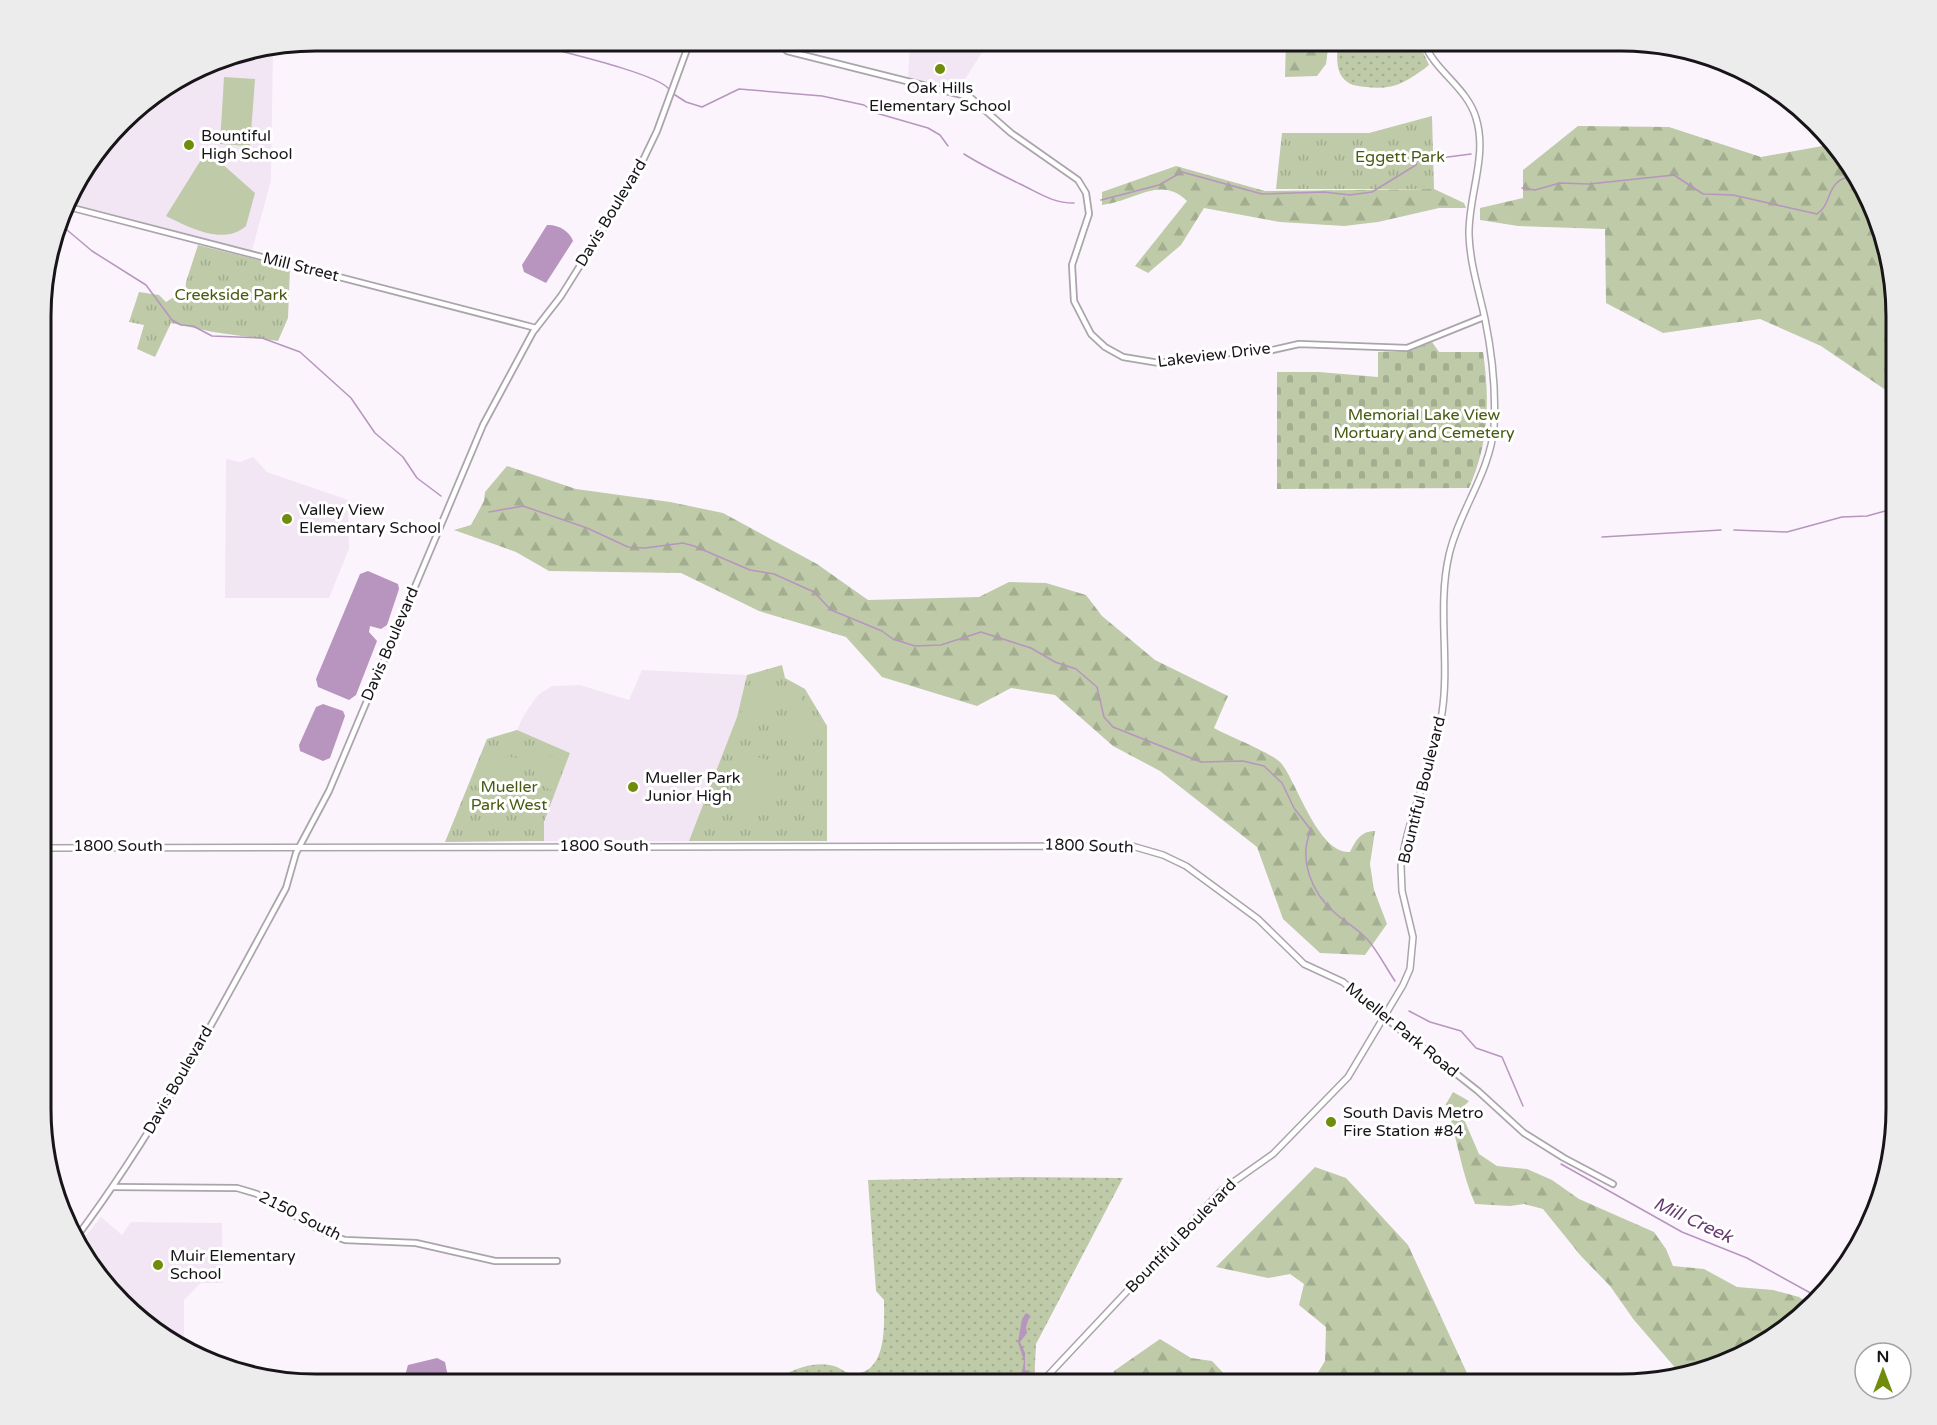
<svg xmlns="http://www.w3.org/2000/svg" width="1937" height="1425" font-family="'Varela Round',sans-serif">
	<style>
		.built { fill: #f2e6f5 }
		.grass { fill: url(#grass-dots) }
		.forest { fill: url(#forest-firs) }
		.cemetery { fill: url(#cemetery-stones) }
		.park { fill: url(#park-tufts) }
		.pitch { fill: #becaa8 }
		.water { fill: #b795be }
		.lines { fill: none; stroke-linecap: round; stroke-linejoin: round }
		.stream { stroke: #b795be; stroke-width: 1.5 }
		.tertiary-casing { stroke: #aba4ac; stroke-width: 8 }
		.secondary-casing { stroke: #aba4ac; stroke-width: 8 }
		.tertiary { stroke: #fff; stroke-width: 4.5 }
		.secondary { stroke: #fff; stroke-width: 5 }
		.poi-dot { fill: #6f8c0b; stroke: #fff; stroke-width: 2 }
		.labels { text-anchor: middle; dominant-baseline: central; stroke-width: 6; stroke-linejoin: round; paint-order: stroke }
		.poi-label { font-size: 16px; fill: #181519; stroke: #fff; text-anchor: start }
		.park-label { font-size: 16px; fill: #475a10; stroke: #fff }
		.street-label { font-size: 16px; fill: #181519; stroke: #fff }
		.water-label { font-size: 18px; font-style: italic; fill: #663b70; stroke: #fff }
		.rim { fill: none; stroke: #181519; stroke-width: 3 }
	</style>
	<defs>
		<pattern id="grass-dots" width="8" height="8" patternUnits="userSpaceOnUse" patternTransform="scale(1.5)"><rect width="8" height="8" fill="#becaa8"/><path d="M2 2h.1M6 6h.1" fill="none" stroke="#a3ad90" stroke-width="1.8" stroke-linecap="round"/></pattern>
		<pattern id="forest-firs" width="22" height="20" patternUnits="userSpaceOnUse" patternTransform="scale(1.5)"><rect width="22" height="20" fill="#becaa8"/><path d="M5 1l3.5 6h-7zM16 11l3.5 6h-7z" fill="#a3ad90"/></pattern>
		<pattern id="cemetery-stones" width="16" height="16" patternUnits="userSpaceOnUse" patternTransform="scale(1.5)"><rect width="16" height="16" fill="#becaa8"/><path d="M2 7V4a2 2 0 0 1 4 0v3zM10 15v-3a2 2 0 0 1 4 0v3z" fill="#a3ad90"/></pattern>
		<pattern id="park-tufts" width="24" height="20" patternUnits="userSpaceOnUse" patternTransform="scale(1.5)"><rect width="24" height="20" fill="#becaa8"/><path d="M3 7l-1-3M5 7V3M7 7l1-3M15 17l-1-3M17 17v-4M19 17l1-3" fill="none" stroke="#a3ad90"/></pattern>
	</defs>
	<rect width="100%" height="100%" fill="#fcf4fd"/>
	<g class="built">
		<polygon points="910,41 989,41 959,89 908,79"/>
		<polygon points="273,49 271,181 252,250 66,203 69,194 134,109 211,61"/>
		<polygon points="253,457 267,472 348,500 349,549 329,598 225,598 226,459 240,462"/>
		<polygon points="642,670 747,675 737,717 689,841 544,841 544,822 570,753 517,730 524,715 538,695 552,686 580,685 629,700"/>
		<polygon points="101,1217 122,1235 131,1222 222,1223 223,1283 201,1283 184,1300 184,1341 172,1341 148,1327 77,1247"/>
	</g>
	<g class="grass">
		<path d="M 1338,41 L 1418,41 L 1429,65 C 1402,86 1389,92 1353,85 C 1334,77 1337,59 1338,41 Z"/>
		<path d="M 1020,1177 L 1123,1178 L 1036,1344 L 1034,1384 L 772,1384 C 787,1370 816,1359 837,1367 C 843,1370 847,1374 854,1374 C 888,1372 884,1323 884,1300 L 876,1291 L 868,1180 Z"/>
	</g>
	<g class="forest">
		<polygon points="1286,41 1329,41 1326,64 1317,76 1285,77"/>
		<polygon points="1578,126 1669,127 1761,157 1828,145 1868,194 1896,298 1896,397 1821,346 1760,319 1663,333 1606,303 1605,229 1518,226 1480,220 1480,208 1523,198 1523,170"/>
		<path d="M 1176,166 L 1265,191 L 1434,189 L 1464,203 L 1466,208 L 1439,208 L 1378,222 L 1344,226 L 1280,222 L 1204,208 L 1181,245 L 1148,273 L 1135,266 L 1187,201 C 1160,175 1136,201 1102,205 L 1102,192 Z"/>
		<path d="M 507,466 L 576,489 L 670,502 L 723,513 L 817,564 L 868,600 L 979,597 L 1009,582 L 1046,583 L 1086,595 L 1102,616 L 1155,660 L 1228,696 L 1214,728 C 1228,736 1272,753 1281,763 C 1297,782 1318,854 1350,852 C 1356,840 1361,831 1375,831 L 1370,864 L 1374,890 L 1387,924 L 1365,955 L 1320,953 L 1283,919 L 1257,847 L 1160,771 L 1113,746 L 1055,695 L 1011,688 L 977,706 L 882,677 L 846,637 L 759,611 L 681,573 L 549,571 L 516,552 L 454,530 L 471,525 L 484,501 L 485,492 Z"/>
		<path d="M 1453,1092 L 1469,1101 L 1460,1110 L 1479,1154 L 1497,1166 L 1527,1169 L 1552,1180 L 1579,1199 L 1654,1232 L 1666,1249 L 1673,1266 L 1704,1269 L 1737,1287 L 1773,1290 L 1799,1297 L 1808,1303 L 1743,1356 L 1678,1371 L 1634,1320 L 1610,1286 L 1581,1256 L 1543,1209 L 1524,1204 L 1510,1206 L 1475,1204 C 1461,1172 1457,1137 1446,1104 Z"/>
		<polygon points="1315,1167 1346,1178 1408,1245 1472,1384 1311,1384 1325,1361 1326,1327 1299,1305 1304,1284 1290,1274 1268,1278 1216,1267"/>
		<polygon points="1160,1339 1191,1358 1212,1361 1228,1378 1218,1384 1110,1384 1114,1371"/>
	</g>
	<path class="cemetery" d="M 1432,342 L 1439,352 L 1483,352 C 1490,401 1489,443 1469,488 L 1277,489 L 1277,372 L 1319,372 L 1378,377 L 1378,352 L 1410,351 Z"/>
	<g class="park">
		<polygon points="1432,116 1434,189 1276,189 1282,133 1369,133"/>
		<polygon points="198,245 290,268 288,318 278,341 213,332 171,323 155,357 137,349 144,325 129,322 139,292 159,295 166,302 174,297 185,297 186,282"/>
		<polygon points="782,665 785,678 805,689 827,726 827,841 689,841 737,717 747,675"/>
		<polygon points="517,730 570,753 544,822 544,841 445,842 487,739"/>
	</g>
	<g class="pitch">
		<polygon points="224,77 255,79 250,146 220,144"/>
		<path d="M 204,155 L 212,155 L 255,193 L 246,226 C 224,246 188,227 166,216 Z"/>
		<path d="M 773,687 L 773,716 L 770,720 L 741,719 C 740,699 753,686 773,687 Z"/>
		<polygon points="801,694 806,715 792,719 786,698"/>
		<polygon points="812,718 817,741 797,745 792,722"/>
		<path d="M 535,749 L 562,761 L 564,765 L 553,791 C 534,784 530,767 535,749 Z"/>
		<polygon points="743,753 780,763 766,816 728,805"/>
		<path d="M 506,756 L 522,759 L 525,766 L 512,799 L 509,800 L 474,785 C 478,768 489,758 506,756 Z"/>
	</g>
	<g class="water">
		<path d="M 547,225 C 557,224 570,231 573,241 L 546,283 L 524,272 L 522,265 Z"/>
		<polygon points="368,571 398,584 399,589 387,625 381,629 370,626 369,632 377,641 356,695 349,700 318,687 316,679 360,574"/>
		<polygon points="323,704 343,711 345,716 330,758 323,761 300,751 299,745 316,707"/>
		<polygon points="1026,1313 1030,1315 1026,1327 1027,1333 1020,1342 1025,1353 1025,1370 1031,1371 1025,1374 1023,1384 1020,1384 1024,1361 1018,1342 1022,1319"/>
		<polygon points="437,1358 445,1362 448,1377 446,1384 408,1384 406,1372 408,1365"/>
	</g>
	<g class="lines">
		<g class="stream">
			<polyline points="516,41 518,41"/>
			<path d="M 533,44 C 558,51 656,73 669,89"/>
			<polyline points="672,93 686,102 702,107 739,89 822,96 864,105 876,113 928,128 940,135 948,146"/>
			<path d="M 964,154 C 983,166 1000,174 1020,184 C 1039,193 1052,203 1074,203"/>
			<path d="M 1522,188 L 1535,190 L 1560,183 L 1589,184 L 1674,175 L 1703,194 L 1733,195 L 1817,214 C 1834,203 1824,179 1854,176"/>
			<polyline points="1101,200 1159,185 1182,172 1262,194 1324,192 1350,195 1372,192 1416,165 1417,161 1471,154"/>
			<polyline points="60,224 92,251 146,285 172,320 181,325 193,326 212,336 262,338 300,352 351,398 375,433 403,457 417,478 441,496"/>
			<path d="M 489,512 L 523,506 L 587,528 L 628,547 L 645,548 L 683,543 L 694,546 L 750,570 L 774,574 L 814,592 L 831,610 L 882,631 L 893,639 L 915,646 L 941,645 L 981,632 L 1031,648 L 1055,662 L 1076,669 L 1097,687 L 1104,717 L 1113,727 L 1201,762 L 1243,761 L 1264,766 L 1282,783 L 1294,808 L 1311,830 C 1298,859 1311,892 1335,913 C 1345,922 1357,928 1367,939 C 1378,951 1386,968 1395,981"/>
			<polyline points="1734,530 1787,532 1842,517 1867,516 1896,508"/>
			<polyline points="1602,537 1721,530"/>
			<polyline points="1409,1011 1430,1022 1461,1031 1476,1048 1502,1057 1523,1106"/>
			<polyline points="1561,1164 1682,1232 1747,1258 1816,1296"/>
		</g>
		<g class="tertiary-casing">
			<g id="tertiary">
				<polyline points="777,41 787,51 970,97 1011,133 1078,180 1086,193 1089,214 1072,265 1074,301 1091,334 1105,347 1123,357 1159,363 1213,354 1268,351 1299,344 1407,348 1484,317"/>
				<polyline points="65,206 536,328"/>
				<polyline points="1383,1016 1478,1091 1524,1133 1564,1158 1613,1184"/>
				<polyline points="113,1187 237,1188 257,1194 325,1233 345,1240 416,1243 495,1261 557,1261"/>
				<path d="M 75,1239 C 157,1130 221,1008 286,888 L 296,853 L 329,791 L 483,425 L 533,332 L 561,296 L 633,181 L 657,131 L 690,41"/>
			</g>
		</g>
		<g class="secondary-casing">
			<g id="secondary">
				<polyline points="43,848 1132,846 1163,855 1186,866 1258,919 1304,964 1343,982 1383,1016"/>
				<path d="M 1040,1384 L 1222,1190 L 1273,1154 L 1348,1077 L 1403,985 L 1410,969 L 1413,937 L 1402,891 L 1401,866 C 1408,814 1434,765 1442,713 C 1450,661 1437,607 1449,555 C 1459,511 1490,473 1494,427 C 1496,393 1492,353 1485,319 C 1479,291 1470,264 1469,235 C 1468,196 1488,156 1476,118 C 1467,87 1435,72 1423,41"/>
			</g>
		</g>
		<use href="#tertiary" class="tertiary"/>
		<use href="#secondary" class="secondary"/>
	</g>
	<g class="poi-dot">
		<circle cx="940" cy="69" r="6"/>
		<circle cx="189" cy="145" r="6"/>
		<circle cx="287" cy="519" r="6"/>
		<circle cx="633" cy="787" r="6"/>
		<circle cx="1331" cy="1122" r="6"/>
		<circle cx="158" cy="1265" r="6"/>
	</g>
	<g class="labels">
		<g class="poi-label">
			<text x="940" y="88" text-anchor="middle">Oak Hills<tspan x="940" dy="18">Elementary School</tspan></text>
			<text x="201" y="136">Bountiful<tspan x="201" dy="18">High School</tspan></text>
			<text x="299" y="510">Valley View<tspan x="299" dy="18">Elementary School</tspan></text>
			<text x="645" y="778">Mueller Park<tspan x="645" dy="18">Junior High</tspan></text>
			<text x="1343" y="1113">South Davis Metro<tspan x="1343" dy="18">Fire Station #84</tspan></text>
			<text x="170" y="1256">Muir Elementary<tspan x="170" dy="18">School</tspan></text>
		</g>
		<g class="park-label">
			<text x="1400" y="157">Eggett Park</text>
			<text x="231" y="295">Creekside Park</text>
			<text x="1424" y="415">Memorial Lake View<tspan x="1424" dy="18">Mortuary and Cemetery</tspan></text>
			<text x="509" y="787">Mueller<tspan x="509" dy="18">Park West</tspan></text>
		</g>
		<g class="street-label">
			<text transform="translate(611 213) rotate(-59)">Davis Boulevard</text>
			<text transform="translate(301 267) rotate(14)">Mill Street</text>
			<text transform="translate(1214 355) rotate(-7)">Lakeview Drive</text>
			<text transform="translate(390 644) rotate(-67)">Davis Boulevard</text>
			<text transform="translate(1422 790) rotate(-76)">Bountiful Boulevard</text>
			<text x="118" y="846">1800 South</text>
			<text x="604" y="846">1800 South</text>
			<text transform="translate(1089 846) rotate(2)">1800 South</text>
			<text transform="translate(1402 1030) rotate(39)">Mueller Park Road</text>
			<text transform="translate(178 1080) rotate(-60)">Davis Boulevard</text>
			<text transform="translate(300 1216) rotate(27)">2150 South</text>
			<text transform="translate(1181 1236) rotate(-46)">Bountiful Boulevard</text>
		</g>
		<g class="water-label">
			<text transform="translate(1693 1220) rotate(25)">Mill Creek</text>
		</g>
	</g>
	<path d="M0 0H1937V1425H0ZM316 51H1621A265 265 0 0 1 1886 316V1109A265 265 0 0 1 1621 1374H316A265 265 0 0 1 51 1109V316A265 265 0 0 1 316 51Z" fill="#edeced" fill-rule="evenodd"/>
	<path class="rim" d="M316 51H1621A265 265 0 0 1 1886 316V1109A265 265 0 0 1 1621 1374H316A265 265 0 0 1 51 1109V316A265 265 0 0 1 316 51Z"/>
	<g transform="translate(1883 1371)"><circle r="28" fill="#ffffff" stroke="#a3a1a3" stroke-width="1.5"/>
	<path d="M0-4.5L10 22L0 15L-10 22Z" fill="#6f8c0b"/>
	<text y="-9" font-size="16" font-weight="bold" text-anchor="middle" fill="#181519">N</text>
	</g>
</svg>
